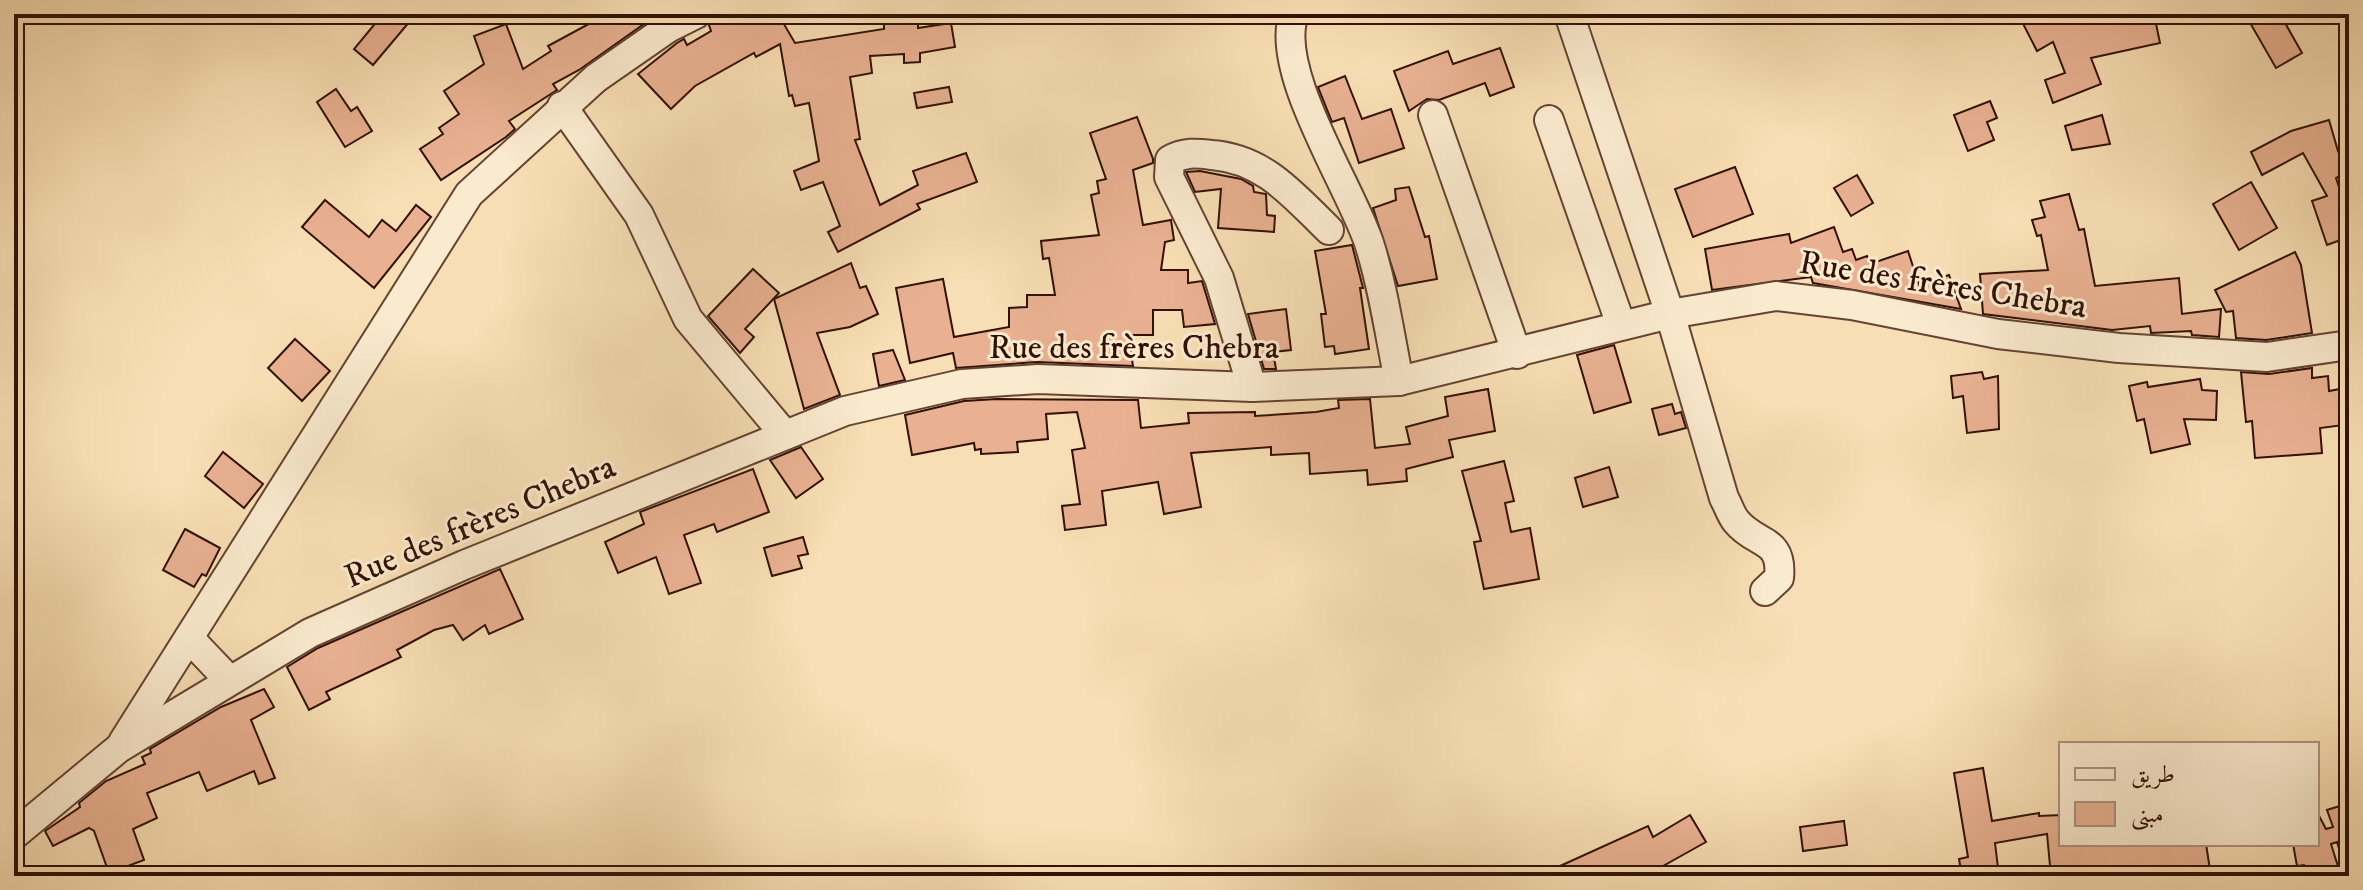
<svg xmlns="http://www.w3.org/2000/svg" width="2363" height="890" font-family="'IM FELL DW Pica',Amiri,serif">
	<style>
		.building { fill: #e9b192; stroke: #311106; stroke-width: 2 }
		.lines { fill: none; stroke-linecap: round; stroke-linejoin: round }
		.minor-casing { stroke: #634432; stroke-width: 32 }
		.minor { stroke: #faeace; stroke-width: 28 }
		.labels { text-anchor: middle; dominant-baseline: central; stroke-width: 6; stroke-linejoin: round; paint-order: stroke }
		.street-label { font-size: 34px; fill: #311106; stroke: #faeace }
	</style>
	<rect width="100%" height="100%" fill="#f8deb4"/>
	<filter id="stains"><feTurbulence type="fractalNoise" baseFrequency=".0025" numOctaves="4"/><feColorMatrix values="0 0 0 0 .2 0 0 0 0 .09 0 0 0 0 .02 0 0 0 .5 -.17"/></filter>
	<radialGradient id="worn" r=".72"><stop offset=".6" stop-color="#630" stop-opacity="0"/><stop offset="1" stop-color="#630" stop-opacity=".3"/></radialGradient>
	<g class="building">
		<polygon points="383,14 416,14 373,65 354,49"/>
		<polygon points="607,14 658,14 579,70 553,84 557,90 509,121 515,129 506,137 441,180 420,149 443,134 439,128 459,114 444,91 484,64 474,36 506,24 523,69 551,51 548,46"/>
		<polygon points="713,14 778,14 795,43 884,29 884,14 918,14 918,28 951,23 955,47 920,53 920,62 904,63 904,54 870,56 872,73 850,77 860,139 855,140 880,205 918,185 913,171 966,153 977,182 917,204 920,209 838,252 828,232 840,226 823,182 801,190 794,171 819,161 809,103 795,106 792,95 789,96 780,44 756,57 754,53 695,86 671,109 638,74 677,43 684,39 687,45 711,31 709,25"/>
		<polygon points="2018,14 2154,14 2160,43 2091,58 2101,84 2053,103 2045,80 2065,73 2053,42 2037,51"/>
		<polygon points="2245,14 2280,14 2302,53 2276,68"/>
		<polygon points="1500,48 1514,87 1490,96 1485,83 1439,100 1427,99 1409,111 1394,71 1448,51 1453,64"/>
		<polygon points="1345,76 1362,119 1391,109 1404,148 1359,163 1344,118 1332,122 1318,87"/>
		<polygon points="949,87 952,102 917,108 914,93"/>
		<polygon points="336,89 351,111 357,107 372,131 345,147 317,102"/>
		<polygon points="1990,101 1997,118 1987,122 1994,140 1968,151 1954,115"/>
		<polygon points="2102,115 2110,144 2072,150 2065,126"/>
		<polygon points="1137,117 1153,159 1153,163 1133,170 1143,225 1171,220 1174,240 1165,242 1161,270 1188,270 1188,283 1202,281 1215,324 1184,327 1182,310 1153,310 1153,335 1128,335 1133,366 1037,362 956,368 953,353 910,363 896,288 943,279 954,337 1009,327 1009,308 1027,307 1027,295 1055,295 1049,258 1043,259 1041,241 1099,235 1091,195 1099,193 1097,181 1106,179 1090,133"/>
		<polygon points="2329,120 2338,151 2349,171 2336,178 2349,217 2349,237 2327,245 2312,201 2327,196 2303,153 2262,175 2251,152 2291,131"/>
		<polygon points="1735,167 1753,214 1693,237 1675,189"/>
		<polygon points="1200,171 1241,179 1253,186 1254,192 1266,194 1267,215 1275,216 1274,232 1218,228 1221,189 1195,192 1186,172"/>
		<polygon points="1857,175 1873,203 1851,216 1834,188"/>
		<polygon points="2251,182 2277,228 2239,250 2213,204"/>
		<polygon points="1409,187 1425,237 1429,236 1437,279 1398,286 1373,208 1396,200 1395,189"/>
		<polygon points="2069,194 2079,230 2084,229 2095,286 2179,278 2182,314 2221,309 2219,337 2192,335 2191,331 2151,333 2150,326 2112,330 1983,314 1980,274 2048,270 2041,235 2037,236 2032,220 2045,217 2040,201"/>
		<polygon points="325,200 369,237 382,220 396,231 416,205 431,217 374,288 302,227"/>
		<polygon points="1834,227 1843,252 1852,249 1856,260 1867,256 1870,264 1908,251 1919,285 1949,275 1961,309 1813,283 1811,277 1712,290 1705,249 1789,234 1791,243"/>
		<polygon points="1352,245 1363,288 1360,288 1369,349 1335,354 1334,346 1325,347 1321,314 1326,314 1315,251"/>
		<polygon points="2295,252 2301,265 2312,333 2266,340 2236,338 2233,311 2226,312 2215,290"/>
		<polygon points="851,263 860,288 866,286 878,314 850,327 817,333 840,395 804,409 774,299"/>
		<polygon points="753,269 779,293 745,329 754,337 740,353 708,316"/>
		<polygon points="1286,309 1291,350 1273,352 1276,369 1264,369 1248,314"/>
		<polygon points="295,339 330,371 302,401 268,368"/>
		<polygon points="1614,345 1631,402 1594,413 1577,355"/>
		<polygon points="893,350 905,380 879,386 873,354"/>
		<polygon points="2312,368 2312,378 2328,376 2329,391 2340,389 2344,425 2320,428 2322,453 2255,458 2252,421 2246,422 2241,372 2269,374"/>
		<polygon points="1982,372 1984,379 1998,376 1999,429 1967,433 1963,396 1953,398 1951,376"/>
		<polygon points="2200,379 2202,390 2217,391 2216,420 2184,419 2190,444 2151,453 2144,419 2137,421 2129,386 2147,382 2148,387"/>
		<polygon points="1488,389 1495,431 1449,440 1453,457 1406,469 1407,481 1368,485 1367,470 1310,474 1309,453 1271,455 1271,447 1191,453 1201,507 1164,514 1158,482 1102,491 1106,525 1065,530 1062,506 1080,504 1072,450 1085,448 1077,412 1046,414 1048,439 1017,442 1018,452 981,454 981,449 975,450 974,443 912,455 905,415 964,401 997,399 1138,400 1141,428 1189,423 1188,413 1255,412 1255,416 1316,412 1339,408 1338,400 1370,399 1375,448 1410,444 1406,427 1448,416 1445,397"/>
		<polygon points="1672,404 1675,414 1681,412 1686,428 1659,435 1652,409"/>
		<polygon points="801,447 823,479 796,498 770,460"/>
		<polygon points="223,452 263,484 244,508 205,476"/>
		<polygon points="1504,461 1514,501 1505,503 1511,532 1530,528 1539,579 1484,589 1474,542 1481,541 1462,471"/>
		<polygon points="1609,467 1618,497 1583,507 1575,478"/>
		<polygon points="753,469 769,512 717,532 714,524 684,535 701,583 669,594 656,557 618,573 605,542 644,524 640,512"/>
		<polygon points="185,529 220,548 206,576 202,574 194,587 163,570"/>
		<polygon points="803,537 808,554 798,556 802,568 772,576 764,548"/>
		<polygon points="500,569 523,619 489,634 485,625 463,640 453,625 434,630 397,650 401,657 326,692 330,699 309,710 287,667 318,648"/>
		<polygon points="264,689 274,707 251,720 275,778 259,784 254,771 207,791 199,772 147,793 157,818 133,829 144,860 125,867 128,876 110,876 94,831 89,828 53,846 45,831 80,807 79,803 106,781 145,764 142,757 151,753 150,749 221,707"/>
		<polygon points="1983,768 1992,821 2039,813 2039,816 2061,815 2061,844 2206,844 2211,876 2051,876 2047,834 1995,843 1999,876 1962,876 1959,859 1968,857 1954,773"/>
		<polygon points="2346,804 2349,868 2345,868 2337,842 2331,844 2341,876 2308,876 2304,865 2297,866 2293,844 2317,844 2317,812 2326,829 2333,827 2327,810"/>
		<polygon points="1690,815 1706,842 1645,876 1538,876 1648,826 1653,837"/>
		<polygon points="1844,821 1847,845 1803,851 1800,827"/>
	</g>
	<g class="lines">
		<g class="minor-casing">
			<g id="minor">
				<path d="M 1294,14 C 1273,70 1350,186 1369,243 C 1383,287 1390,336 1399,381"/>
				<path d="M 1569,14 L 1670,314 L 1724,498 C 1728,505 1731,515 1736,521 C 1756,546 1783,537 1779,578 L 1765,591"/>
				<polyline points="562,106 639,215 688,319 785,435"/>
				<polyline points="1433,115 1517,354"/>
				<polyline points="1549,120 1621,325"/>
				<path d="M 1252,387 L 1219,278 L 1169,177 L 1170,160 C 1184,152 1196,153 1212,155 C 1264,159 1293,195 1329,230"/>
				<polyline points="189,638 229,680"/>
				<polyline points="123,742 469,194 596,78 668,28 696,14"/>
				<polyline points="14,835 119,748 310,633 464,565 845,411 962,384 1038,379 1252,387 1399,381 1670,314 1776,296 1852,305 1998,334 2119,348 2267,357 2349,345"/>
			</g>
		</g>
		<use href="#minor" class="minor"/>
	</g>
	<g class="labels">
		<g class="street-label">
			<text transform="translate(1943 285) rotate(9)">Rue des frères Chebra</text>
			<text x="1134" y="348">Rue des frères Chebra</text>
			<text transform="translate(480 522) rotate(-23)">Rue des frères Chebra</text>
		</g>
	</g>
	<rect width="2363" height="890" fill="none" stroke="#f8deb4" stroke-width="48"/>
	<rect x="16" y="16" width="2331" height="858" fill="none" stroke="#311106" stroke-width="4"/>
	<rect x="24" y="24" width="2315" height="842" fill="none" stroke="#311106" stroke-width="2"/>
	<rect x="2059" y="742" width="260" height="104" fill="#faeace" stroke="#aa937e" stroke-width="2"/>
	<rect x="2075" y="768" width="40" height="12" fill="#faeace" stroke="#aa937e" stroke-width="2"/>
	<text x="2131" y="782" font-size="24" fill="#311106">طريق</text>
	<rect x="2075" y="802" width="40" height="24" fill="#e9b192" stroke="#aa937e" stroke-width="2"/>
	<text x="2131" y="822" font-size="24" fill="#311106">مبنى</text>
	<rect width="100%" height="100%" filter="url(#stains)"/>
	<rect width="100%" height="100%" fill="url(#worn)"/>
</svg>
